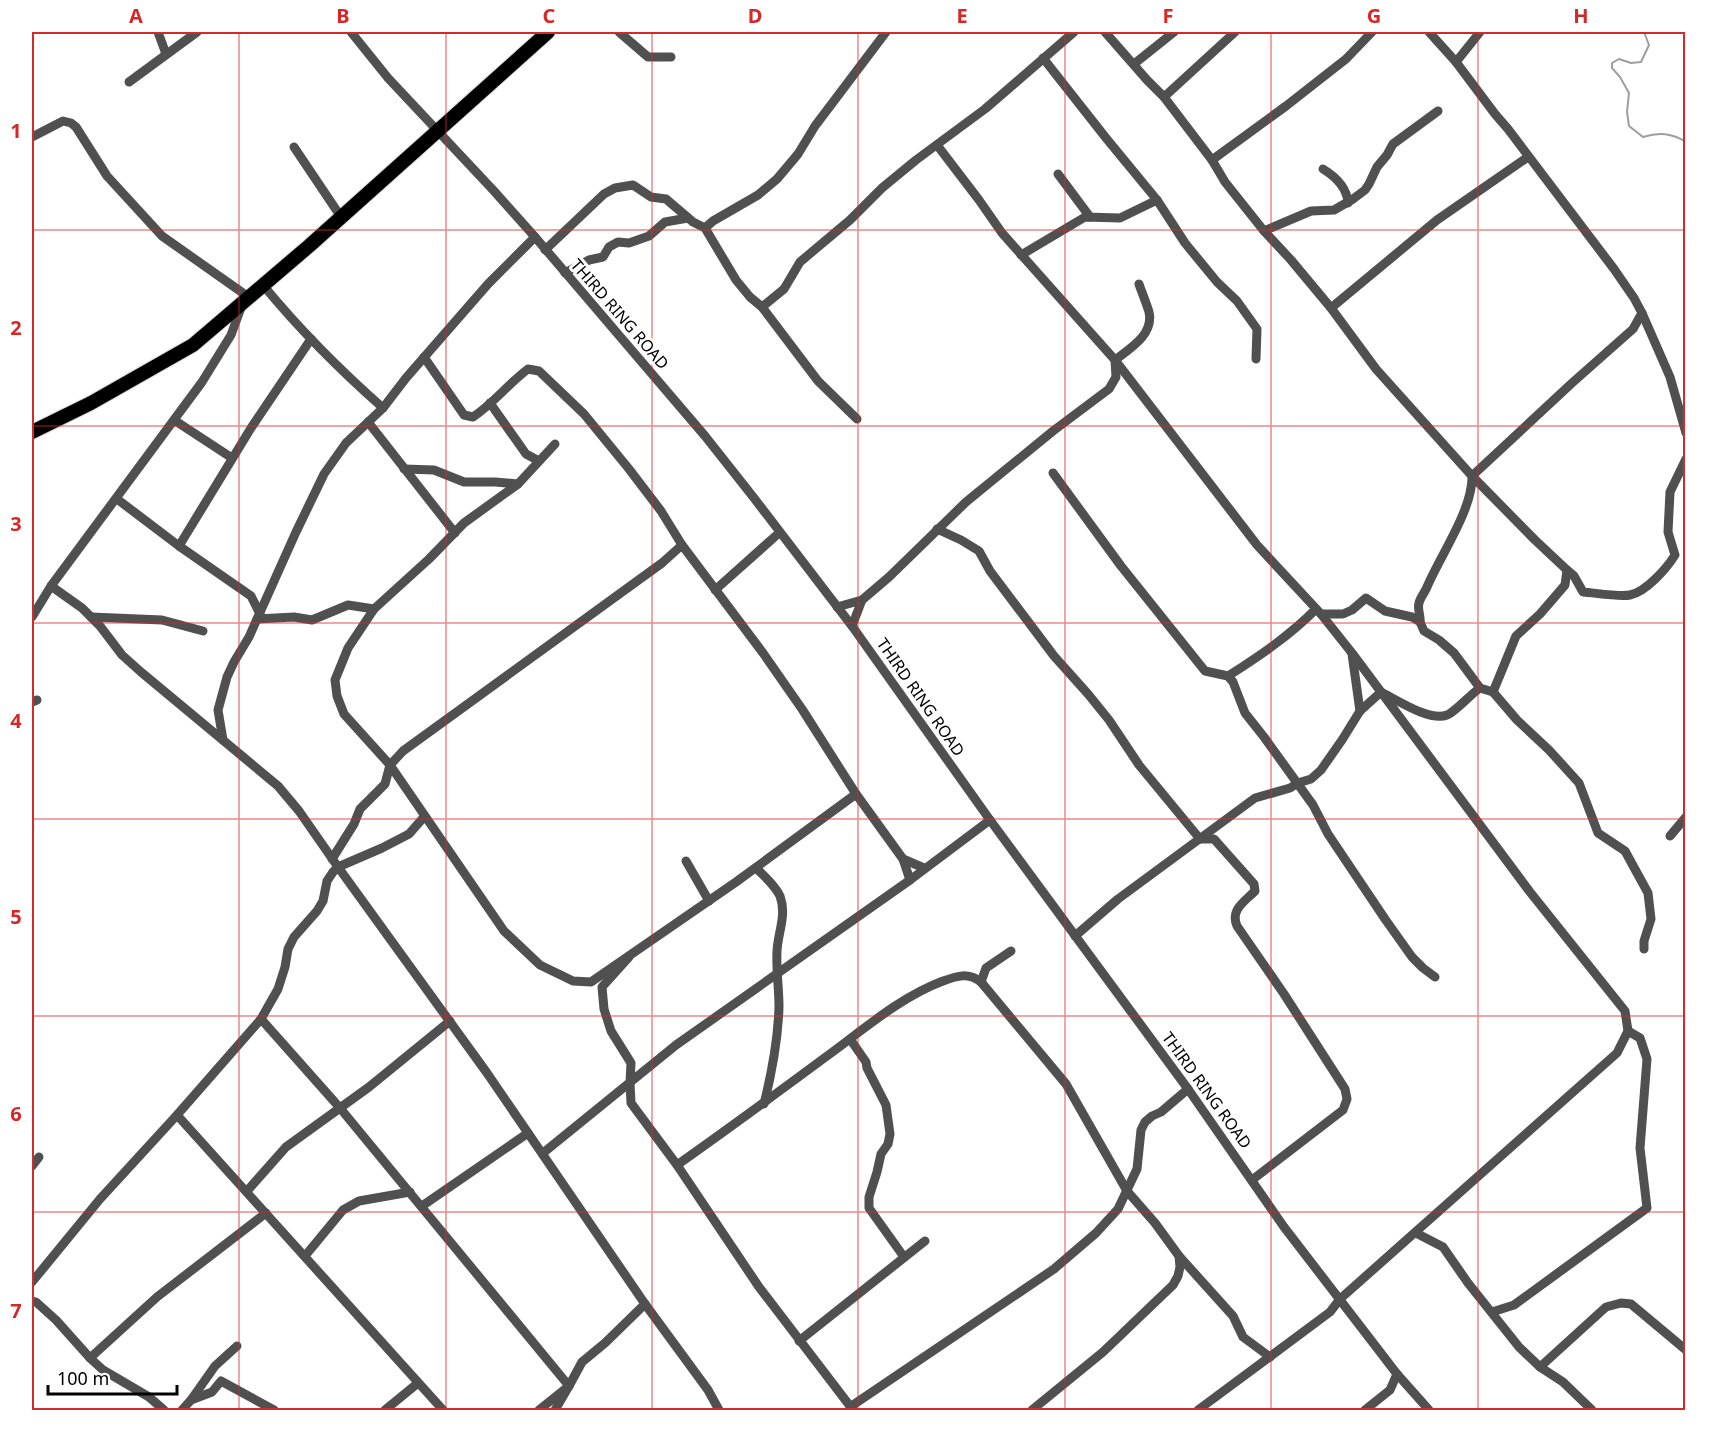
<svg xmlns="http://www.w3.org/2000/svg" width="1717" height="1442" font-family="'Noto Sans',sans-serif">
	<style>
		.lines { fill: none; stroke-linecap: round; stroke-linejoin: round }
		.stream { stroke: #9e9e9e; stroke-width: 2 }
		.highway-casing { stroke: #dbdbdb; stroke-width: 16 }
		.minor { stroke: #505050; stroke-width: 9 }
		.highway { stroke: #000; stroke-width: 14 }
		.grid { fill: none; stroke: #d62828; stroke-width: 1.5; stroke-opacity: 0.55 }
		.labels { text-anchor: middle; dominant-baseline: central; stroke-width: 6; stroke-linejoin: round; paint-order: stroke }
		.street-label { font-size: 16px; fill: #000; stroke: #fff }
		.neatline { fill: none; stroke: #d62828; stroke-width: 2 }
		.grid-label { font-size: 20px; text-anchor: middle; font-weight: bold; fill: #d62828 }
	</style>
	<rect width="100%" height="100%" fill="#fff"/>
	<g class="lines">
		<g class="stream">
			<path d="M 1644,32 L 1649,45 L 1641,62 L 1631,63 L 1619,59 L 1612,63 L 1612,68 L 1620,77 L 1629,93 L 1627,112 L 1629,126 L 1643,137 C 1659,132 1672,133 1686,142"/>
			<polyline points="1686,797 1686,799"/>
		</g>
		<g class="highway-casing">
			<polyline id="highway" points="32,432 91,403 193,345 309,246 548,32"/>
		</g>
		<g class="minor">
			<polyline points="158,32 166,54"/>
			<polyline points="351,32 388,78 494,191 535,237 705,436 754,498 852,626 990,820 1188,1089 1284,1227 1397,1374 1429,1410"/>
			<polyline points="619,32 648,57 671,57"/>
			<path d="M 1105,32 L 1147,80 L 1164,97 L 1212,160 L 1225,182 L 1264,231 L 1291,260 L 1331,308 L 1376,369 L 1472,476 L 1535,540 L 1567,570 L 1574,576 L 1583,592 C 1596,593 1619,597 1630,595 C 1646,592 1667,568 1675,555 L 1668,532 L 1670,492 L 1686,459"/>
			<polyline points="1043,58 1106,138 1157,200 1185,243 1217,282 1237,301 1257,329 1256,359"/>
			<polyline points="1456,62 1480,32"/>
			<polyline points="1134,64 1174,32"/>
			<polyline points="129,82 197,32"/>
			<polyline points="1164,97 1235,32"/>
			<polyline points="32,137 63,121 71,123 76,127 107,176 162,236 250,298"/>
			<polyline points="937,145 979,200 1002,233 1115,360 1257,545 1321,614 1352,653 1530,892 1625,1011 1628,1031 1617,1053 1340,1299 1330,1312 1198,1410"/>
			<polyline points="294,147 341,217"/>
			<polyline points="1212,160 1286,106 1346,59 1372,32"/>
			<path d="M 1323,169 C 1336,177 1347,187 1348,203"/>
			<polyline points="1058,174 1090,217"/>
			<polyline points="705,228 713,221 758,195 777,179 798,154 815,126 886,32"/>
			<polyline points="1264,231 1311,211 1334,210 1353,199 1365,190 1369,184 1377,167 1387,155 1393,144 1438,111"/>
			<polyline points="545,250 604,194 615,188 633,185 651,197 666,199 693,222 705,228 736,280 750,297 762,307 818,381 857,419"/>
			<polyline points="1021,255 1085,217 1120,218 1157,200"/>
			<polyline points="565,273 589,260 603,257 609,247 618,242 629,243 649,236 665,222 688,218"/>
			<path d="M 263,285 C 300,330 340,370 383,408"/>
			<polyline points="762,307 784,289 800,262 850,220 882,188 916,160 985,109 1074,32"/>
			<polyline points="1331,308 1437,220 1528,157"/>
			<polyline points="1642,313 1670,377 1686,433"/>
			<path d="M 424,357 L 464,415 L 473,417 C 493,404 508,384 528,369 L 539,371 L 584,414 L 629,469 L 661,511 L 682,545 L 763,653 L 802,709 L 856,794 L 903,859 L 910,880"/>
			<polyline points="490,403 526,454 539,461"/>
			<polyline points="174,420 232,458"/>
			<polyline points="368,422 455,533"/>
			<polyline points="404,469 434,470 464,482 495,482 518,484"/>
			<polyline points="1053,473 1121,566 1205,671 1228,676 1233,682 1245,713 1264,737 1313,805 1328,834 1385,919 1412,957 1423,968 1435,977"/>
			<polyline points="117,499 179,546 251,596 260,614"/>
			<path d="M 937,529 L 961,540 L 979,551 L 990,571 L 1054,656 L 1088,694 L 1109,720 L 1139,765 L 1200,839 L 1214,839 L 1254,884 L 1255,891 C 1244,902 1230,910 1237,926 L 1284,994 L 1345,1089 L 1347,1099 L 1343,1110 L 1252,1180"/>
			<polyline points="682,545 662,563 403,751 390,765 504,931 540,965 573,981 591,982 736,882 856,794"/>
			<polyline points="179,546 251,428 311,339"/>
			<polyline points="51,586 82,608 100,626 122,655 141,672 278,786 299,811 338,867 487,1073 645,1304 708,1390 719,1410"/>
			<polyline points="715,590 779,533"/>
			<path d="M 837,607 L 862,600 L 889,577 L 966,502 L 1053,431 L 1109,389 L 1116,377 L 1115,360 C 1131,348 1154,334 1149,312 C 1146,302 1142,293 1139,284"/>
			<polyline points="1321,614 1343,614 1352,610 1366,598 1385,611 1412,617 1420,622 1424,631 1439,640 1454,653 1480,688 1493,692 1517,720 1549,750 1579,783 1598,833 1625,851 1648,893 1651,919 1644,941 1644,949"/>
			<polyline points="32,617 51,586 202,382 231,335 242,305"/>
			<polyline points="91,617 162,620 203,631"/>
			<polyline points="257,619 294,617 312,620 348,605 374,609"/>
			<path d="M 1420,622 C 1421,616 1417,609 1419,603 C 1420,598 1425,592 1427,587 C 1440,556 1473,509 1472,476 L 1572,383 L 1633,329 L 1642,313 L 1634,298 L 1614,269 L 1508,129 L 1495,114 L 1456,62 L 1429,32"/>
			<polyline points="852,626 862,600"/>
			<polyline points="1352,654 1360,711"/>
			<path d="M 1228,676 C 1261,655 1289,636 1316,609"/>
			<polyline points="1493,692 1516,636 1540,614 1565,585 1567,570"/>
			<polyline points="32,702 37,700"/>
			<polyline points="223,740 218,710 227,677 234,662 249,637 296,532 324,474 346,443 383,408 406,378 488,284 535,237"/>
			<polyline points="1670,836 1686,817"/>
			<polyline points="332,859 354,824 360,809 385,784 390,765 344,714 337,696 335,680 348,648 374,609 429,559 464,523 518,484 555,444"/>
			<polyline points="903,859 924,868"/>
			<polyline points="686,861 709,901"/>
			<path d="M 756,868 C 764,876 775,885 780,896 C 787,915 778,932 777,951 C 776,970 779,988 779,1007 C 778,1039 772,1072 764,1104"/>
			<path d="M 1075,936 L 1118,899 L 1255,798 L 1290,788 L 1298,783 L 1311,779 L 1321,770 L 1342,740 L 1360,711 L 1381,692 C 1397,700 1430,722 1447,715 C 1454,713 1472,693 1480,688"/>
			<path d="M 629,957 L 602,987 L 604,1009 L 611,1031 L 631,1063 L 630,1083 L 631,1103 L 677,1165 C 728,1129 777,1093 827,1056 C 863,1030 900,997 943,981 C 957,976 968,972 981,982 L 1066,1084 L 1127,1191 L 1155,1223 L 1179,1256 L 1180,1267 L 1178,1276 L 1173,1285 L 1103,1352 L 1032,1410"/>
			<polyline points="981,982 986,968 1011,951"/>
			<polyline points="261,1019 340,1108 569,1386 555,1410"/>
			<polyline points="850,1039 866,1062 867,1068 886,1105 890,1134 888,1144 881,1154 877,1172 869,1197 869,1208 904,1257"/>
			<polyline points="177,1115 443,1410"/>
			<polyline points="543,1153 676,1045 910,880 990,820"/>
			<polyline points="677,1165 759,1287 853,1410"/>
			<polyline points="32,1166 39,1157"/>
			<polyline points="247,1191 286,1147 369,1087 450,1021"/>
			<polyline points="422,1206 528,1133"/>
			<polyline points="1416,1233 1443,1247 1468,1283 1519,1347 1540,1367 1563,1382 1592,1410"/>
			<polyline points="305,1256 343,1210 359,1201 410,1192"/>
			<polyline points="1179,1256 1233,1316 1243,1337 1270,1357"/>
			<polyline points="32,1282 100,1199 177,1115 261,1019 278,989 285,967 288,949 294,937 317,911 323,901 327,881 333,872 338,867 382,848 409,834 424,817"/>
			<polyline points="32,1301 36,1302 56,1320 90,1358 103,1370 149,1397 164,1410"/>
			<polyline points="1492,1312 1514,1305 1647,1208 1640,1148 1647,1059 1640,1038 1628,1031"/>
			<polyline points="799,1341 925,1241"/>
			<polyline points="90,1358 157,1297 266,1213"/>
			<polyline points="1540,1367 1606,1307 1621,1303 1631,1304 1686,1350"/>
			<polyline points="191,1400 215,1366 237,1346"/>
			<polyline points="850,1407 1054,1269 1096,1233 1118,1209 1137,1169 1141,1130 1145,1122 1152,1116 1161,1112 1188,1089"/>
			<polyline points="182,1410 191,1400 212,1392 221,1381 274,1410"/>
			<polyline points="385,1410 418,1383"/>
			<polyline points="539,1410 569,1386 582,1362 605,1343 645,1304"/>
			<polyline points="1365,1410 1390,1390 1397,1374"/>
		</g>
		<use href="#highway" class="highway"/>
	</g>
	<path class="grid" d="M 239,32 L 239,1410M 446,32 L 446,1410M 652,32 L 652,1410M 858,32 L 858,1410M 1065,32 L 1065,1410M 1271,32 L 1271,1410M 1478,32 L 1478,1410M 32,230 L 1686,230M 32,426 L 1686,426M 32,623 L 1686,623M 32,819 L 1686,819M 32,1016 L 1686,1016M 32,1212 L 1686,1212"/>
	<g class="labels">
		<g class="street-label">
			<text transform="translate(620 314) rotate(49)">THIRD RING ROAD</text>
			<text transform="translate(921 697) rotate(55)">THIRD RING ROAD</text>
			<text transform="translate(1207 1090) rotate(54)">THIRD RING ROAD</text>
		</g>
	</g>
	<rect width="1717" height="1442" fill="none" stroke="#ffffff" stroke-width="66"/>
	<path d="M48 1385v9h129v-9" fill="none" stroke="#000000" stroke-width="3"/>
	<text x="57" y="1385" font-size="18" fill="#000000" stroke="#ffffff" stroke-width="4.5" paint-order="stroke">100 m</text>
	<rect x="33" y="33" width="1651" height="1376" class="neatline"/>
	<g class="grid-label">
		<text x="136" y="23">A</text>
		<text x="343" y="23">B</text>
		<text x="549" y="23">C</text>
		<text x="755" y="23">D</text>
		<text x="962" y="23">E</text>
		<text x="1168" y="23">F</text>
		<text x="1374" y="23">G</text>
		<text x="1581" y="23">H</text>
		<text x="16" y="138">1</text>
		<text x="16" y="335">2</text>
		<text x="16" y="531">3</text>
		<text x="16" y="728">4</text>
		<text x="16" y="924">5</text>
		<text x="16" y="1121">6</text>
		<text x="16" y="1318">7</text>
	</g>
</svg>
